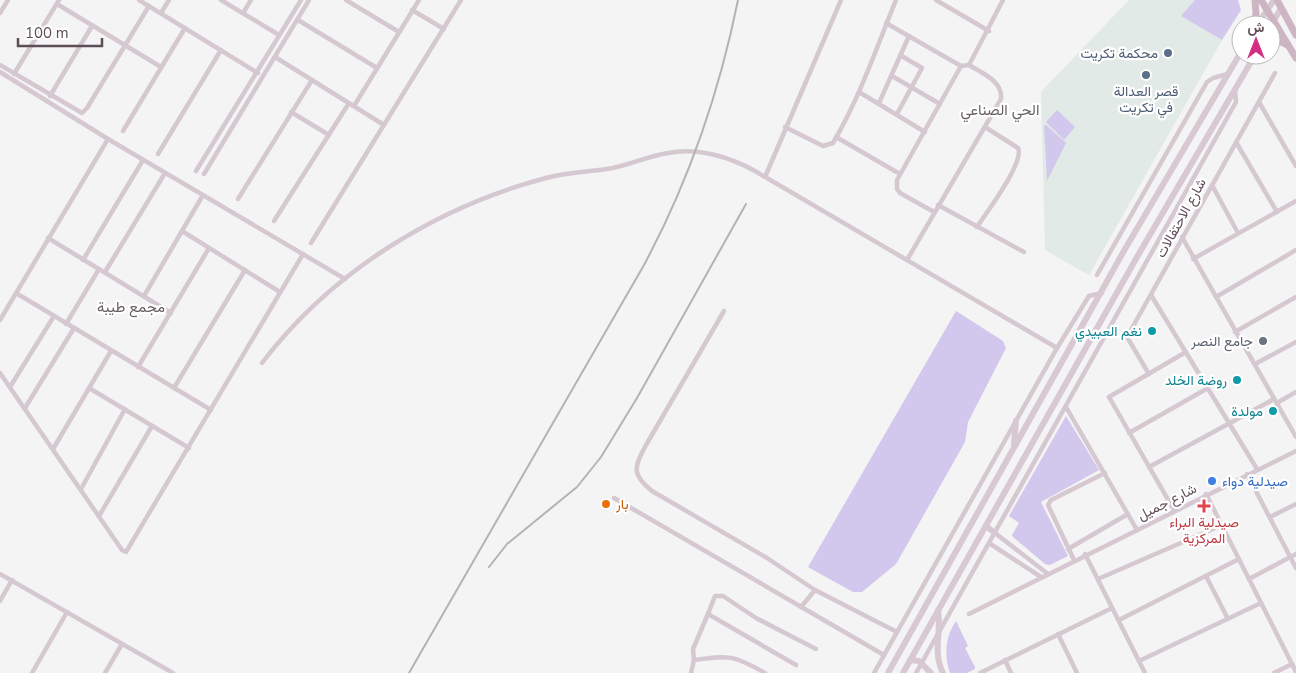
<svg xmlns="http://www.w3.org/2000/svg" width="1296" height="673" font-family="'Nunito Sans',Vazirmatn,sans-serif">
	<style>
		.commercial { fill: #e1eae7 }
		.green { fill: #d2c7ec }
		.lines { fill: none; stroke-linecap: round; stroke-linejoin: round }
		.street { stroke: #d5c8d0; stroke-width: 4.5 }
		.secondary { stroke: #d8c8d1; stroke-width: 6 }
		.primary { stroke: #cdb5c3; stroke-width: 7 }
		.rail { stroke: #b8b1b4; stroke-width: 2 }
		.service-dot { fill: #5c6f8a; stroke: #fff; stroke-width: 2 }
		.culture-dot { fill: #0f9aa8; stroke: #fff; stroke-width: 2 }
		.worship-dot { fill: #6b7280; stroke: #fff; stroke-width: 2 }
		.shop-dot { fill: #3f7fe0; stroke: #fff; stroke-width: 2 }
		.food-dot { fill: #e8710a; stroke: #fff; stroke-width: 2 }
		.health-dot { fill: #e0444e; stroke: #fff; stroke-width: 2 }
		.labels { text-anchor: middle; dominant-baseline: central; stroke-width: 4.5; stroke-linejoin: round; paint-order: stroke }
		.service-label { font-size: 14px; fill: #4e5e75; stroke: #fff; text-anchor: end }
		.street-label { font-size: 14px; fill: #5e4c57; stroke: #fff }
		.culture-label { font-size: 14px; fill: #0d838f; stroke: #fff; text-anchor: end }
		.worship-label { font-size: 14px; fill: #5b616d; stroke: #fff; text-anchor: end }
		.shop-label { font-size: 14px; fill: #366cbe; stroke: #fff; text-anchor: start }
		.food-label { font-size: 14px; fill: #c56008; stroke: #fff; text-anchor: start }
		.health-label { font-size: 14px; fill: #be3a42; stroke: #fff }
		.neighbourhood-label { font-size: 15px; fill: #665f63; stroke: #fff }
	</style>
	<rect width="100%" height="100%" fill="#f3f4f3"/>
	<polygon class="commercial" points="1129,0 1195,0 1182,16 1222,40 1089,275 1045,250 1041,92"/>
	<g class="green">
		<polygon points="1195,0 1238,0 1241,10 1222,40 1181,16"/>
		<polygon points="1057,110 1075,127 1064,140 1046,122"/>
		<polygon points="1046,125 1066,143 1047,181 1044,126"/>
		<polygon points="956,311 1003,341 1006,348 968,422 965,442 896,564 862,592 853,592 808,567"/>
		<polygon points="1066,416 1099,470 1041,502 1068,556 1050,565 1045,564 1013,537 1012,535 1019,523 1009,516"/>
		<path d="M 956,621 L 968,646 L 965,648 L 975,667 L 975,669 L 967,673 L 950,673 C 944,655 945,637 956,621 Z"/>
	</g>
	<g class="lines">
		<g class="street">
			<polyline points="139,0 258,73"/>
			<polyline points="221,0 279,35"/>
			<polyline points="346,0 399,32"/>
			<polyline points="936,0 989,31"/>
			<polyline points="57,4 161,67"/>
			<polyline points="412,10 444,29"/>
			<polyline points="0,13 8,0"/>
			<polyline points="161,13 169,0"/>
			<polyline points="243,13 251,0"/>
			<polyline points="298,20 377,68"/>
			<polyline points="886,23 961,66"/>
			<polyline points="275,57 384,125"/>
			<polyline points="0,65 82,113 87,108 149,6"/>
			<polyline points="0,72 108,139 345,279"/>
			<polyline points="14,74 59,0"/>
			<polyline points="892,76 940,104"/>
			<polyline points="859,92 925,132"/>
			<polyline points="50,96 92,26"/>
			<polyline points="1259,102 1296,166"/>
			<polyline points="879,103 909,36"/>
			<polyline points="354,106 419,0"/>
			<polyline points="291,112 329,135"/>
			<polyline points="897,114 922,68 900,55"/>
			<path d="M 785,127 L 823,146 L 833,143 C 860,97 876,49 896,0"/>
			<polyline points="123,131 185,28"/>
			<polyline points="836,137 900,174"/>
			<polyline points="1236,142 1277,212"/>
			<polyline points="158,154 221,50"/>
			<polyline points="196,171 301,0"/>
			<polyline points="204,174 309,0"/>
			<polyline points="765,177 841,0"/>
			<polyline points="1212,185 1238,233"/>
			<polyline points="238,199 312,80"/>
			<polyline points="938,205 1024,252"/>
			<polyline points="934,212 900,193 897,189 897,180 961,66 969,65 1003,0"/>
			<polyline points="274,221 349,103"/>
			<path d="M 977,227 C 986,213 1025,162 1018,148 L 985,127"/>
			<polyline points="182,231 280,292"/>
			<polyline points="1182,237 1296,437"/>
			<polyline points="48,238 171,313"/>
			<polyline points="311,243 461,0"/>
			<polyline points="1193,259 1296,201"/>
			<polyline points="83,260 143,160"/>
			<path d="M 907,260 L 1001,99 C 1003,81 982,73 969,65"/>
			<polyline points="105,272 165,173"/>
			<polyline points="1097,275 1207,82 1213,78 1228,74"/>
			<polyline points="16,293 211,410"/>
			<polyline points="1151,295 1257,469"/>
			<polyline points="144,296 203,195"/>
			<polyline points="1216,297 1296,250"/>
			<path d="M 724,311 L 646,445 C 634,467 631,474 652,491 L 767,558 L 815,590 L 801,607"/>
			<polyline points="0,320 108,139"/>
			<polyline points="66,324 99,269"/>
			<polyline points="1235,332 1296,297"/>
			<path d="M 262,363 C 331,272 436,207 546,178 C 568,172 591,172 613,168 C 632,164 649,156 668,153 C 697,147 730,157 755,171 L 1057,348"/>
			<polyline points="1255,364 1296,342"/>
			<polyline points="138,367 209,248"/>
			<polyline points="0,373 122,550 126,552 303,254"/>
			<polyline points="1149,374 1127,337 1275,73"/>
			<polyline points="10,387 54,316"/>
			<polyline points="89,388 189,448"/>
			<polyline points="174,388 245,270"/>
			<polyline points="1277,403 1296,392"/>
			<polyline points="1066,407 1137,530"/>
			<polyline points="25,408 74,328"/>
			<polyline points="1129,433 1208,388"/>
			<polyline points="53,449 111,351"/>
			<polyline points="1149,467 1274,399"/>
			<polyline points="1247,474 1296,568"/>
			<polyline points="81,489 125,409"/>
			<polyline points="1206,494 1296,672"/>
			<polyline points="614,498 884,655"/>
			<polyline points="1174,510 1109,397 1186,352"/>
			<polyline points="99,516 152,426"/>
			<polyline points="1270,517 1296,504"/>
			<polyline points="995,533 1048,574"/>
			<polyline points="989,543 1041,577"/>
			<polyline points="1068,549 1128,514"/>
			<polyline points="1085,554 1145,673"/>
			<polyline points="1074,560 1048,505 1051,500 1105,473"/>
			<polyline points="0,574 173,673"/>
			<polyline points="1206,576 1228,619"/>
			<polyline points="1098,579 1222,525"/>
			<polyline points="1249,579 1296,554"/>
			<polyline points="815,590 897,632"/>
			<polyline points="0,601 12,580"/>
			<polyline points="708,614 715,596 723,596 756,618 816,649"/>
			<polyline points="969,614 1296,451"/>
			<polyline points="1119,620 1239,559"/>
			<polyline points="1058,634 1077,673"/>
			<polyline points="694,660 693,649 708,614 796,665"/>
			<polyline points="1005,660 1011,673"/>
			<polyline points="1139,661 1261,603"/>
			<polyline points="32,673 67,612"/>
			<polyline points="105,673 122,644"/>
			<path d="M 691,673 L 694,660 C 729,655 734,655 765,673"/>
			<polyline points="874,673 1057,348 1089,296 1102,293"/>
			<polyline points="916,673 1236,102 1235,90"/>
			<polyline points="980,673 1112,608"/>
			<polyline points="1274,673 1292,664"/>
		</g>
		<g class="secondary">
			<polyline points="1257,25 1274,0"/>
			<polyline points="1271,26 1281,8"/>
			<polyline points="1014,444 1016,421"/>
			<polyline points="986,526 995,533"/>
			<path d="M 938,610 C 942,633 932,651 943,673"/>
			<polyline points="910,660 919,661 931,673"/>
			<polyline points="888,673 1125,249 1241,52"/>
			<polyline points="903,673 1137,257 1255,55"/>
		</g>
		<g class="primary">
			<polyline points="1261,0 1296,58"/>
			<polyline points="1277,0 1296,35"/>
			<polyline points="1254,25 1256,14 1255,0"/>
			<polyline points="1271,43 1282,42 1287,45"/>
			<polyline points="1254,58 1256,55"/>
		</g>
		<g class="rail">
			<polyline points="489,567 507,544 577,487 601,457 637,398 746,204"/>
			<path d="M 409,673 L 644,265 C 689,181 719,94 738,0"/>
		</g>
	</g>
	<g class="service-dot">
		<circle cx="1168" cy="53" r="5"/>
		<circle cx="1146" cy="75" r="5"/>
	</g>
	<g class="culture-dot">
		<circle cx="1152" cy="331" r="5"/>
		<circle cx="1237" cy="380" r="5"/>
		<circle cx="1273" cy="411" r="5"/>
	</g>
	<circle class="worship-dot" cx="1263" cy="341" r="5"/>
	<circle class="shop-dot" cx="1212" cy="481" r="5"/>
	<circle class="food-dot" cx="606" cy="504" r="5"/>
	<path class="health-dot" d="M1201.5 498.5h5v5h5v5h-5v5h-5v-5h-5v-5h5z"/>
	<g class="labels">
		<g class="service-label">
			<text x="1158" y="53">محكمة تكريت</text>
			<text x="1146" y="91" text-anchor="middle">قصر العدالة<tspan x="1146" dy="16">في تكريت</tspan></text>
		</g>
		<g class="street-label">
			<text transform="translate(1181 218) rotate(-61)">شارع الاحتفالات</text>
			<text transform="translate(1167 502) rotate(-27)">شارع جميل</text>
		</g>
		<g class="culture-label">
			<text x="1142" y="331">نغم العبيدي</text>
			<text x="1227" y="380">روضة الخلد</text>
			<text x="1263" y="411">مولدة</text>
		</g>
		<g class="worship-label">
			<text x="1253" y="341">جامع النصر</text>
		</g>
		<g class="shop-label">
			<text x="1222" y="481">صيدلية دواء</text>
		</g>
		<g class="food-label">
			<text x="616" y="504">بار</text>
		</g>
		<g class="health-label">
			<text x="1204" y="522">صيدلية البراء<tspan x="1204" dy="16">المركزية</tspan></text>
		</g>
		<g class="neighbourhood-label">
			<text x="1000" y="110">الحي الصناعي</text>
			<text x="131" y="307">مجمع طيبة</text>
		</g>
	</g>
	<g transform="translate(1256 40)"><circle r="24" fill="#ffffff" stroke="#bfb7bc"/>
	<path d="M0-4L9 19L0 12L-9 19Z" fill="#d22f83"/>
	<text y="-8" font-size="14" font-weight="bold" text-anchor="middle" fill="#5e4c57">ش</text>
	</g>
	<path d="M18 38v8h84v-8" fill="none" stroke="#5e4c57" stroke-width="2.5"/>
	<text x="25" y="38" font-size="15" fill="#5e4c57" stroke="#ffffff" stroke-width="4" paint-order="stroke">100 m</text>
</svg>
